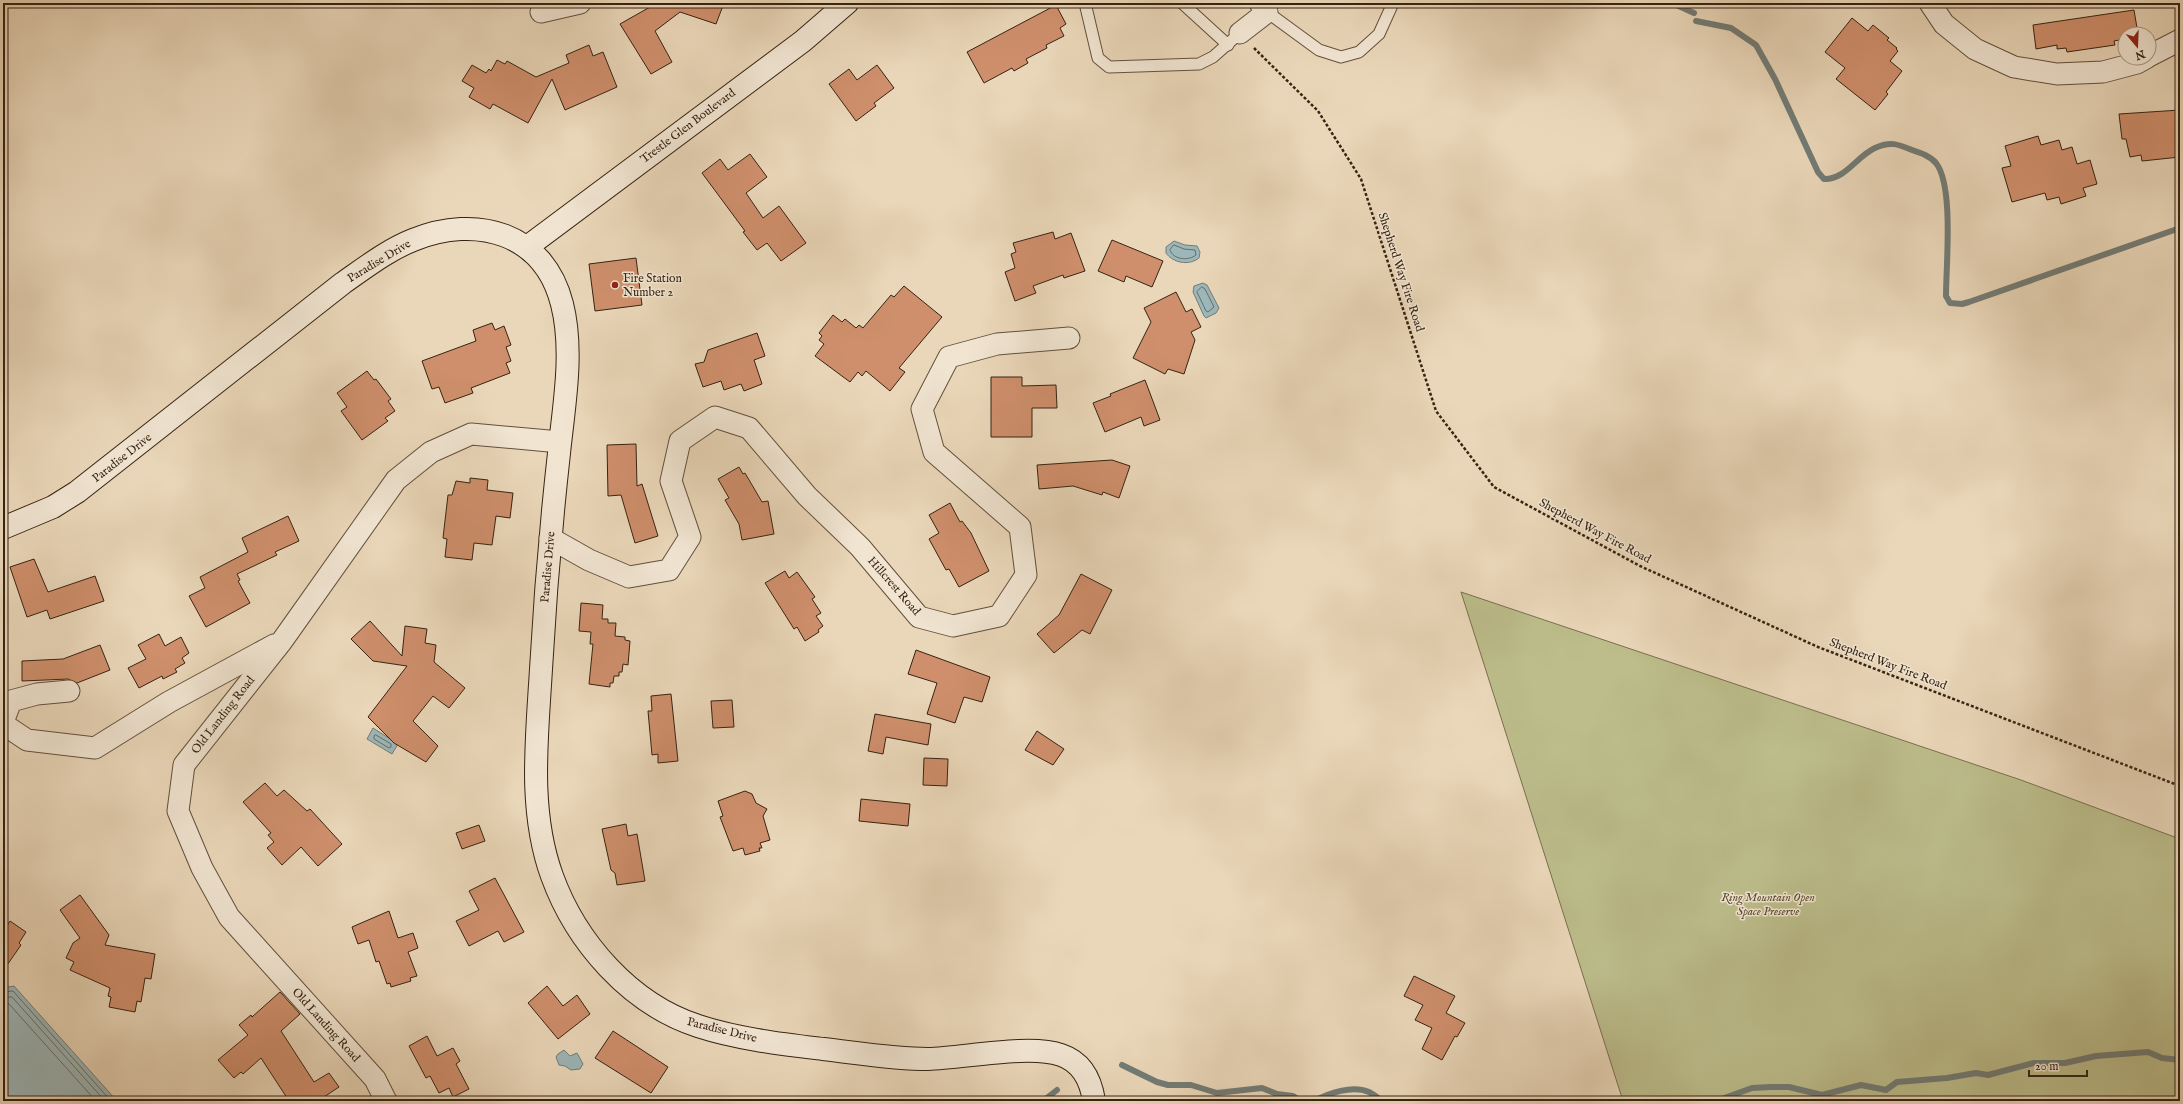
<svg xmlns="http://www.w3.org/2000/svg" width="2183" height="1104" font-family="'IM FELL English',serif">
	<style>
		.green { fill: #bcbd8b; stroke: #79704e }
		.water { fill: #9cb7b9; stroke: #737c76 }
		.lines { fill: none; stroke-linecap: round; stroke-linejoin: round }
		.shore { stroke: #696d66; stroke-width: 1 }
		.stream { stroke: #737c76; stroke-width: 6 }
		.building { fill: #cf8f6c; stroke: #362312 }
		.lane-casing { stroke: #63503c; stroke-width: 13 }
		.street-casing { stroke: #63503c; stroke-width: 23 }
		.secondary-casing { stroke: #362312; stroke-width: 24 }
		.path { stroke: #362312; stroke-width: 2.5; stroke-dasharray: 3 2; stroke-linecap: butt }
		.lane { stroke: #f1e5d2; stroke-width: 11 }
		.street { stroke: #f1e5d2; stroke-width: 21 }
		.secondary { stroke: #f1e5d2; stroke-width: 22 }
		.poi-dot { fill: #8f2418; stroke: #f1e5d2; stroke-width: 1.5 }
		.labels { text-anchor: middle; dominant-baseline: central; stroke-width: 3; stroke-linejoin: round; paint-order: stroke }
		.street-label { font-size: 12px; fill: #362312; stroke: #f1e5d2 }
		.poi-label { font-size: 12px; fill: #362312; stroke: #f1e5d2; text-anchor: start }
		.park-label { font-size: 12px; font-style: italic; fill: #584a30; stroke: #f1e5d2 }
	</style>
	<rect width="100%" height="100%" fill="#ead7b9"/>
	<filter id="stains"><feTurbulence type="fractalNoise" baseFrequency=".005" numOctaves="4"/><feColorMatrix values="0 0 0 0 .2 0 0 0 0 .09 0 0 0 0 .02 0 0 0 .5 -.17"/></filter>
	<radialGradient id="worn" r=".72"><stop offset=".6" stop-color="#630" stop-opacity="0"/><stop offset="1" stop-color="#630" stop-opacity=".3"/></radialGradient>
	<polygon class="green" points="1461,592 2021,780 2180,839 2180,1101 1623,1101"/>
	<g class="water">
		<path d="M 1174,241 L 1185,245 L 1197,246 L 1200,252 L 1199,258 C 1189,266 1173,263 1166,253 L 1166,247 Z"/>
		<polygon points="1203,283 1207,285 1219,308 1216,313 1206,318 1204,316 1193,292 1194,286"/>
		<polygon points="373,728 398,744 392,754 367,739"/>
		<polygon points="14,986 117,1101 3,1101 3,988"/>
		<polygon points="564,1050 570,1056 577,1053 583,1064 580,1069 571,1070 565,1066 559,1065 556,1057 558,1054"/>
	</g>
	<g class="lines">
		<g class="shore">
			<path d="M 1174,245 L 1184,249 L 1195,250 L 1196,255 C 1189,261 1173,260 1170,250 Z"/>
			<polygon points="1202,287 1205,289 1214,307 1208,312 1206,311 1197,292"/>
			<polygon points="376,735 391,744 391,747 389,748 374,739 374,736"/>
			<polyline points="3,992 13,991 111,1101"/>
			<polyline points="3,997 12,997 105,1101"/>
			<polyline points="3,1003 9,1004 96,1101"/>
		</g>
		<g class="stream">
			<polyline points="1672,3 1694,13"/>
			<path d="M 1696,21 L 1731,28 L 1756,45 L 1775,79 L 1818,172 L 1824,179 C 1845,180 1857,156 1875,148 C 1890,141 1898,144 1912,150 C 1921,153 1930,156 1936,163 C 1954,186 1946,265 1946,296 L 1950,303 L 1962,304 L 1969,302 L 2180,228"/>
			<polyline points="1122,1065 1157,1082 1168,1085 1191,1085 1217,1093 1262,1088 1277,1094 1293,1096 1301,1101"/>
			<polyline points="1043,1101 1057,1090"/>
			<path d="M 1314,1101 C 1329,1093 1352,1085 1369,1092 C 1373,1094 1378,1098 1382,1101"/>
			<polyline points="1716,1101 1752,1088 1771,1087 1789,1087 1822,1095 1861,1085 1886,1090 1897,1082 1947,1078 1976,1073 1988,1075 2034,1063 2065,1063 2096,1056 2148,1052 2162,1058 2180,1060"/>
		</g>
	</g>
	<g class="building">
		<polygon points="657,3 724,3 716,24 680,12 655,31 672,62 651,74 620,24"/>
		<polygon points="1056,5 1066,24 1060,28 1064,36 1046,45 1047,48 1026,59 1028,63 1014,71 1012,68 984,83 967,52"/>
		<polygon points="2134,10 2138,34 2125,34 2125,39 2114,41 2115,45 2067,52 2066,48 2057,49 2057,45 2036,49 2033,25"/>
		<polygon points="1852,18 1868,31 1873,25 1889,38 1887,40 1897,48 1896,49 1898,51 1890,61 1902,71 1886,92 1888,94 1875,110 1836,79 1845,68 1825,52"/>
		<polygon points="589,45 593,56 603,52 617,87 565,110 552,79 528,123 493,104 490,109 469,97 474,88 462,81 472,65 486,73 489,69 491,71 497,60 505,64 507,61 536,77 569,63 566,55"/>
		<polygon points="877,65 894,88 874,103 876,106 856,121 829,84 849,69 857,80"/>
		<polygon points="2180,110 2180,157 2142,161 2141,155 2130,157 2126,139 2122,139 2119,114"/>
		<polygon points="2038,136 2041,145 2059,140 2062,150 2072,147 2077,164 2090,160 2097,184 2083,188 2086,196 2061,204 2059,197 2047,200 2045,193 2012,202 2002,168 2011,166 2005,146"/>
		<polygon points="750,154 767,177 746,193 763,218 779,206 806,243 781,261 767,243 757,250 743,232 745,231 702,173 720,159 728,170"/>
		<polygon points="1053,232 1055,239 1071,233 1085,271 1064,278 1063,275 1033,286 1036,293 1015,301 1005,272 1015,268 1011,254 1016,252 1013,243"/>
		<polygon points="1112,240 1163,261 1152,287 1126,276 1124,282 1098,271"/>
		<polygon points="636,258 642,305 595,311 589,264"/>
		<polygon points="904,286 942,317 899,368 905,372 890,391 866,371 862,376 858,372 850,382 815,356 824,344 819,340 822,336 819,333 833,315 842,322 845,319 856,328 859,325 863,328 891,295 894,297"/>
		<polygon points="1176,292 1186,312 1192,309 1201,327 1191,332 1195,340 1184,374 1168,369 1165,374 1133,358 1151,322 1144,308"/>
		<polygon points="492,323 495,330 504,326 511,345 506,347 511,361 506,363 510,373 471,388 473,393 445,403 439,387 432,389 422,361 476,341 473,330"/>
		<polygon points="757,333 765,356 754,360 762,384 744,391 741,384 724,390 721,381 703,387 695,364 704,362 708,350"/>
		<polygon points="367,371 374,380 376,379 391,399 388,401 395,411 385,418 388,421 362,440 341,411 347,407 337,393"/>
		<polygon points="991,377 1022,377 1022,386 1056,385 1057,408 1032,408 1032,437 991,437"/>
		<polygon points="1145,380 1160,420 1144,426 1141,417 1105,432 1093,403 1111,396 1110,394"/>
		<polygon points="636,444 637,486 642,484 658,536 635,543 621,495 608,496 607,445"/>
		<polygon points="1112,460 1130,466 1119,498 1103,492 1102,495 1073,486 1039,489 1037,465"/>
		<polygon points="739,467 743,474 745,473 762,502 768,501 774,534 742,540 739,524 725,500 729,498 718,479"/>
		<polygon points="470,478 488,480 487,490 513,493 510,518 496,516 492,545 474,543 472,560 445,557 447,539 443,538 448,495 452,495 456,481 470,483"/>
		<polygon points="950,503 960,522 962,521 971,533 989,571 959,587 949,569 946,570 929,539 939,533 929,515"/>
		<polygon points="288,516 299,541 275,552 277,555 237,574 240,580 238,581 250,603 206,627 189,596 205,588 200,577 248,552 242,538"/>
		<polygon points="34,559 48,592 95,576 104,601 50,619 47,610 27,617 10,567"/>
		<polygon points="785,571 789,578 797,572 815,597 812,599 821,613 816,616 823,626 818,630 819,632 805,641 797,627 794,629 765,583"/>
		<polygon points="1081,574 1112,590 1090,634 1082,630 1054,653 1037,634 1059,615"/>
		<polygon points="581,603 603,605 602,619 608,619 608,623 616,623 615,636 625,637 625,640 630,641 628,665 623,664 622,672 619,672 619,676 614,676 613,683 610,683 610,687 589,684 593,644 590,644 591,632 579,631"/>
		<polygon points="370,621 402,656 405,626 427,629 425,643 436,645 434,662 465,688 449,708 433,696 413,721 438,746 426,762 394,743 368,717 407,666 373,661 351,639"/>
		<polygon points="159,634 165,646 181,637 189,653 182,658 185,663 175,669 177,672 163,679 162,676 139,688 128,668 146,659 138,645"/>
		<polygon points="100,645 110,670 77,683 68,679 22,681 22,661 63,659"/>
		<polygon points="916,650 990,677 982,702 964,697 955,723 927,714 937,683 908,674"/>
		<polygon points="671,694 678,761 658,763 658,754 652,755 648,711 652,711 651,696"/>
		<polygon points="732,700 734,727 713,728 711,701"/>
		<polygon points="875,714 931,724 928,745 886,737 883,754 868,751"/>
		<polygon points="1037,731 1064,749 1053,765 1025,750"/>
		<polygon points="924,758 948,759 947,786 923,785"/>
		<polygon points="265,783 277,796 284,790 307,811 310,809 342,844 318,866 301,847 282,865 267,848 274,842 268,835 271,833 243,802"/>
		<polygon points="745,791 752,794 756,803 767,809 763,816 770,840 760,843 762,848 759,848 760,851 745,855 743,848 733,851 720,817 723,816 718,801"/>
		<polygon points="861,799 910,804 908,826 859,821"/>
		<polygon points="626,824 628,836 637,834 645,881 617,885 615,873 611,870 602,829"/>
		<polygon points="479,825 485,841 462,849 456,833"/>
		<polygon points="495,878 524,932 504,942 498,931 469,946 456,921 479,910 469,891"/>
		<polygon points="80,895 109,935 105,945 155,954 151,979 145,978 141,1002 137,1001 135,1012 109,1007 111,997 108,996 110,988 70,970 74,962 66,958 73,943 80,938 60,910"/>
		<polygon points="389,911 398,938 413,933 418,948 408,952 417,976 410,978 411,981 391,987 390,983 387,984 379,961 376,962 369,940 358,944 352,927"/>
		<polygon points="10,921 26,932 19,943 21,945 3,971 3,932"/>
		<polygon points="1414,976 1455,996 1446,1013 1465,1023 1457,1037 1455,1036 1442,1060 1422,1049 1432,1028 1415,1020 1423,1005 1404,996"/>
		<polygon points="547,986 563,1006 577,995 590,1014 558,1039 528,1003"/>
		<polygon points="280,992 300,1014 281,1031 314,1082 329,1073 339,1087 318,1101 289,1101 261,1058 243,1074 241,1072 234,1078 218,1060 248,1035 239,1025 251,1015 252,1017"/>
		<polygon points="613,1031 668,1067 651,1093 595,1058"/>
		<polygon points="427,1036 437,1056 453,1048 460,1061 456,1064 469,1089 453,1097 449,1088 439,1093 430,1076 426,1078 409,1046"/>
	</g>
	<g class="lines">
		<g class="lane-casing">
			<g id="lane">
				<polyline points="1085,3 1098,58 1109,67 1199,64 1213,57 1240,33"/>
				<polyline points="1182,3 1228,45"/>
				<polyline points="1267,12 1319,50 1341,57 1359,52 1379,34 1393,3"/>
			</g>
		</g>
		<g class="street-casing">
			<g id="street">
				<polyline points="1930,3 1944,24 1975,49 2014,67 2057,74 2103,72 2137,63 2146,58"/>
				<polyline points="541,12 580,3"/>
				<polyline points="1240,33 1267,12 1260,3"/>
				<polyline points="2149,56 2180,40"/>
				<polyline points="550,538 589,560 629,577 669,570 690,537 671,481 680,441 715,417 749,428 807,496 860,547 919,617 953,626 999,616 1026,575 1020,527 934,452 922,409 949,357 997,344 1069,338"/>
				<polyline points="3,722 11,701 37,694 69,691"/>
				<polyline points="3,724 27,740 95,748 169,702 274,645"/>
				<polyline points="386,1101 375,1079 229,917 202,868 178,811 184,765 282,641 396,480 431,452 471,434 560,442"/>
			</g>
		</g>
		<g class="secondary-casing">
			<g id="secondary">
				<polyline points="527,247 803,41 847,3"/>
				<path d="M 3,528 L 53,507 L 77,492 L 343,283 C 366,267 388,250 413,240 C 477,214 544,233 562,304 C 574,351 564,405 559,453 C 551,525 545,597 541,669 C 537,738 528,810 552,876 C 576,942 630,1004 698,1026 C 738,1039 782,1044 823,1049 C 858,1053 893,1059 928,1059 C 964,1058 1030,1044 1061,1055 C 1082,1062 1091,1081 1094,1101"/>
			</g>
		</g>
		<polyline class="path" points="1254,48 1318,111 1361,179 1436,411 1494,487 1640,566 1818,647 2180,786"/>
		<use href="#lane" class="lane"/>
		<use href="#street" class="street"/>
		<use href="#secondary" class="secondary"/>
	</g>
	<circle class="poi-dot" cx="615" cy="285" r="4"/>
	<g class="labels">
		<g class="street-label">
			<text transform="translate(688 126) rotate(-37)">Trestle Glen Boulevard</text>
			<text transform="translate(379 261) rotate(-31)">Paradise Drive</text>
			<text transform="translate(1401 272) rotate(72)">Shepherd Way Fire Road</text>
			<text transform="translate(122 458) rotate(-38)">Paradise Drive</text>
			<text transform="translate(1595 531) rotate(28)">Shepherd Way Fire Road</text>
			<text transform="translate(548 567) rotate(-85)">Paradise Drive</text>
			<text transform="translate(894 586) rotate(49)">Hillcrest Road</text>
			<text transform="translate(1888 664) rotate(21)">Shepherd Way Fire Road</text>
			<text transform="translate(223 715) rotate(-52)">Old Landing Road</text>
			<text transform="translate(326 1025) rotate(48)">Old Landing Road</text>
			<text transform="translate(722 1030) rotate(14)">Paradise Drive</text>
		</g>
		<g class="poi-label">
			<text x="623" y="278">Fire Station<tspan x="623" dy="14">Number 2</tspan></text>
		</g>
		<g class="park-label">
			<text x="1768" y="897">Ring Mountain Open<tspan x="1768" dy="14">Space Preserve</tspan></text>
		</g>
	</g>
	<rect width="2183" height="1104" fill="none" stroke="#ead7b9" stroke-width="16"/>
	<rect x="4" y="4" width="2175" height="1096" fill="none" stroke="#362312" stroke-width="2"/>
	<rect x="8" y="8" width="2167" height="1088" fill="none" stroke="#362312"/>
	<g transform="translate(2137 46) rotate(161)"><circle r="19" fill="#f1e5d2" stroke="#a69785"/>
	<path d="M0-3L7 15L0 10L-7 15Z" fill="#8f2418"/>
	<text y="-6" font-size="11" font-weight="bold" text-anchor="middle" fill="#362312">N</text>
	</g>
	<path d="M2029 1070v6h58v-6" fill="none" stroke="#362312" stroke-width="2"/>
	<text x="2035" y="1070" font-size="12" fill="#362312" stroke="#f1e5d2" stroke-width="3" paint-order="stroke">20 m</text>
	<rect width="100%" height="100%" filter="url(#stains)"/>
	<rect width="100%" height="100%" fill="url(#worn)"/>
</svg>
